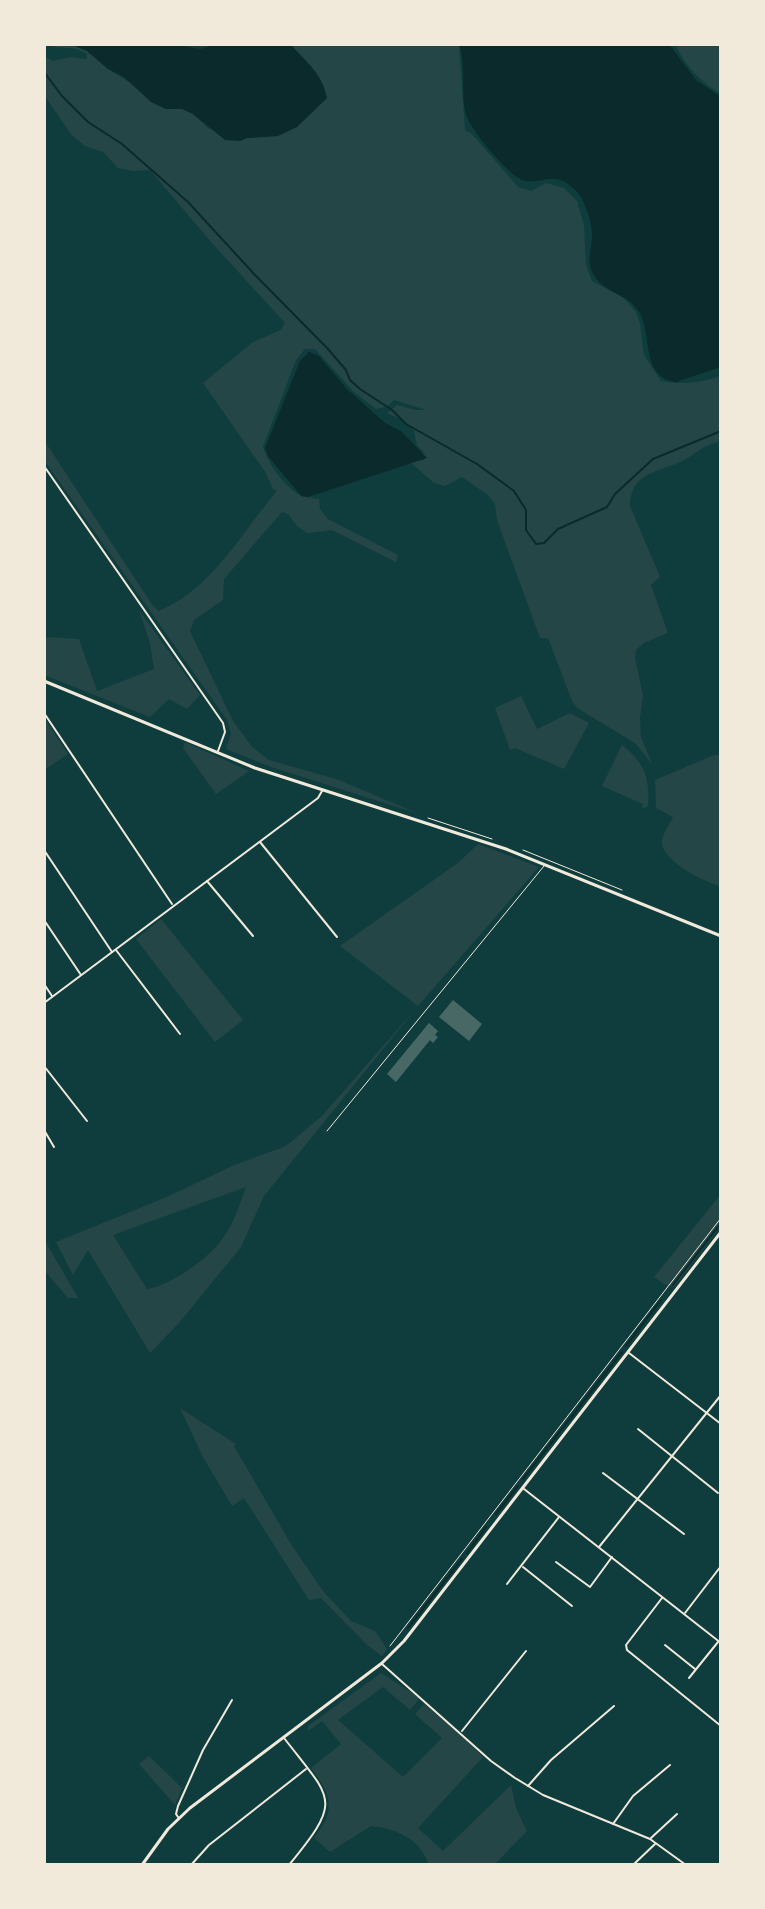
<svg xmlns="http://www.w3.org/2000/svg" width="765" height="1909" font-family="Arial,sans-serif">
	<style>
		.green { fill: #244646; fill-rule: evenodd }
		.water { fill: #0a2a2b }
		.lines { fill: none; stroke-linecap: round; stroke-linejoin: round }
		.stream { stroke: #0a2a2b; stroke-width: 2 }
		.building { fill: #486865 }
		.path { stroke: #f1e9da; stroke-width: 1 }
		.service { stroke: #f1e9da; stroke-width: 1 }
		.minor { stroke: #f1e9da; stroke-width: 2 }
		.tertiary { stroke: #f1e9da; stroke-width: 3 }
		.secondary { stroke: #f1e9da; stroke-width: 3 }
	</style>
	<rect width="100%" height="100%" fill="#0f3d3e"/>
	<g class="green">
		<path d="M 49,44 L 70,44 L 87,51 L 108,69 L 137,87 L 151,102 L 166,109 L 182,108 L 193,114 L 208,128 L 239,141 L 247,138 L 278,136 L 327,98 C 322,73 306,62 290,44 L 459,44 L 465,130 L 472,134 L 518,187 L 531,191 L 546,183 L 564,188 L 577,201 L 584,225 L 586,265 L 592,281 L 624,298 L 636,312 L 640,324 L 644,355 L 661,381 C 683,385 700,383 721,376 L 721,441 C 704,444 695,455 680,462 C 667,468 649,471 638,482 C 632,489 630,498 630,506 L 660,577 L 651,585 L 668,633 L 644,643 L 636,650 L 635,658 L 643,695 L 640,718 L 641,737 L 652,764 L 635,743 L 577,708 L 572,701 L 548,638 L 540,638 L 497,520 L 495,504 L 488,495 L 462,477 L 445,486 L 434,483 L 410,462 L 424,460 L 423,451 L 417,446 L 414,430 L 398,418 L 387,413 L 397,405 L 415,410 L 426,410 L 394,400 L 387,407 L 376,409 L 354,392 L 315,349 L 305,349 L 296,360 L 263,447 C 268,464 284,486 300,495 C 305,498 313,498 319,499 L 320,509 L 328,519 L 398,555 L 396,562 L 332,530 L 307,533 L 297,526 L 288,514 L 282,512 L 224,579 L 223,600 L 194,620 L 190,631 L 233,721 L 252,747 L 269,760 L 339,780 L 419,814 L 271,767 L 226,749 L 231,734 L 227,720 L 44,460 L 44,440 L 153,606 L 159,611 C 212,589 242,532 277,491 L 273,489 L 266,473 L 203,383 L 253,342 L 281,330 L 285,323 L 211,242 L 150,170 L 133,171 L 118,168 L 103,152 L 85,146 L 71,134 L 44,95 L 44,56 L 53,61 L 71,57 L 87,59 L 87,55 C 75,43 61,52 49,44 Z"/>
		<path d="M 675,44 L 721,44 L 721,94 C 700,82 685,65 675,44 Z"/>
		<polygon points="139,610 200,695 187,709 169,699 150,717 44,675 44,637 79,639 97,691 154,669 150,643"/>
		<polygon points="521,696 537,729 570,713 589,723 564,769 515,748 510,750 495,708"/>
		<polygon points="45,719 68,754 44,770 44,720"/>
		<polygon points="185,742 249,771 216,794 183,748"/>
		<path d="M 622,745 C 644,762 650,777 648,806 L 642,809 L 643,804 L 602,786 Z"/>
		<path d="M 714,755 L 719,755 L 721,760 L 721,886 C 705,883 660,860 662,841 C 663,833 670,823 673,817 L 656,808 L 655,780 Z"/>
		<path d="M 478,844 L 539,867 L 418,1006 L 264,1196 L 241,1247 L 179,1323 L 150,1353 L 88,1250 L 73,1275 L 56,1242 L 167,1197 L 232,1166 L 286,1146 L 322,1116 L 418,1006 L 340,946 L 458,863 ZM 246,1187 C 239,1206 233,1227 219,1243 C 205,1261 169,1286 147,1289 L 113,1235 Z"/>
		<polygon points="161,919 243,1020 215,1042 136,939"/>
		<polygon points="721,1194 721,1226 674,1287 664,1284 654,1277"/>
		<polygon points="44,1239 78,1298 68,1298 44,1270"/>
		<polygon points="180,1408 236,1444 234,1446 291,1544 323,1591 351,1621 375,1631 387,1649 382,1656 367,1645 321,1598 309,1600 244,1498 232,1506 203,1457"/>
		<path d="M 381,1673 L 420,1698 L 410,1710 L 383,1687 L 338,1720 L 403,1777 L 442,1738 L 415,1714 L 424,1704 L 460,1734 L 483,1757 L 418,1828 L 443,1851 L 511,1785 L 516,1808 L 527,1831 L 494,1865 L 429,1865 C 420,1839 398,1829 371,1826 L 330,1852 L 314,1838 C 337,1810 331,1794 311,1768 L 341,1744 L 322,1721 L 308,1731 L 308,1726 Z"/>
		<polygon points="149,1756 182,1788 175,1805 139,1764"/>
	</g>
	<g class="water">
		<path d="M 70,44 L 172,44 L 200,49 L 218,44 L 290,44 C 306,62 322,73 327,98 L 297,127 L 278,136 L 247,138 L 240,141 L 225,140 L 193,114 L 182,109 L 166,109 L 151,102 L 124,77 L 108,69 L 87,51 Z"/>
		<path d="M 459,44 L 669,44 L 696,80 L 721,97 L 721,367 L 676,382 C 640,377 653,335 639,312 C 627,292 598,292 591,269 C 587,257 593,244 592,232 C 591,221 585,201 578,193 C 554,166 541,187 522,180 C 507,174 467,126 465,111 C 461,88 466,66 459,44 Z"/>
		<polygon points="309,352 319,356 347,389 385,423 401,431 427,458 308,497 301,496 268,456 265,448 300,361"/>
	</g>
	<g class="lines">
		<g class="stream">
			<polyline points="44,72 62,96 88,122 122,144 188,202 255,275 328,349 346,370 350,380 360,389 392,410 406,424 477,464 514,491 526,510 526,530 536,544 544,543 558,529 607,507 615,494 653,459 721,431"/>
			<polyline points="673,1285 721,1223"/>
			<polyline points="626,1346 661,1300"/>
			<polyline points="523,1479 622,1352"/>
			<polyline points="496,1514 518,1486"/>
			<polyline points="467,1553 486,1527"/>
			<polyline points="408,1628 462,1559"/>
		</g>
	</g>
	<g class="building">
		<polygon points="453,1000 482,1024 469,1041 439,1017"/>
		<polygon points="429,1023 438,1031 435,1035 438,1037 433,1043 430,1040 396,1082 387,1074"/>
	</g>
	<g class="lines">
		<g class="path">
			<polyline points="428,818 492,839"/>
			<polyline points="523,850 622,890"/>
			<polyline points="390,1646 721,1218"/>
		</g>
		<polyline class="service" points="327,1131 544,866"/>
		<g class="minor">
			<polyline points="44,466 223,723 225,732 218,751"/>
			<polyline points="44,713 172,904"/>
			<polyline points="260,842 337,937"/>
			<polyline points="44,850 112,952"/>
			<polyline points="207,881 253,936"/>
			<polyline points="44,920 81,975"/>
			<polyline points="116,950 180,1034"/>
			<polyline points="44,984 52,996"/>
			<polyline points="44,1003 318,798 322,791"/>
			<polyline points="44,1066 87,1121"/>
			<polyline points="44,1130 54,1147"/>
			<polyline points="629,1353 721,1424"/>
			<polyline points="638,1429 718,1493"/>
			<polyline points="603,1473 684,1534"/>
			<polyline points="524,1489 721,1643"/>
			<polyline points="599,1547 721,1395"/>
			<polyline points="556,1562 590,1587 612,1557"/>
			<polyline points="523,1567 572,1606"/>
			<polyline points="507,1584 559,1517"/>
			<polyline points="662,1598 626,1645 627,1650 721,1726"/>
			<polyline points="685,1613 721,1566"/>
			<polyline points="665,1645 695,1669"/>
			<polyline points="382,1664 491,1761 515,1778 543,1795 650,1839 686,1865"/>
			<polyline points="689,1678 718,1642"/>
			<polyline points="462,1731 526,1651"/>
			<path d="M 284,1738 C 333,1801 343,1799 289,1865"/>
			<polyline points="528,1786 551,1760 614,1706"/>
			<polyline points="178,1817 176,1814 178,1806 203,1750 232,1700"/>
			<polyline points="613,1824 633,1796 670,1765"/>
			<polyline points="651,1838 677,1814"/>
			<polyline points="191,1865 209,1845 306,1769"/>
			<polyline points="633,1865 655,1844"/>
		</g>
		<polyline class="tertiary" points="142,1865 168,1829 190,1808 382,1663 404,1641 721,1232"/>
		<polyline class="secondary" points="44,681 255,768 506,849 721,936"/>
	</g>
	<rect width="765" height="1909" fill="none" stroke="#f1e9da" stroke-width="92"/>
</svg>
